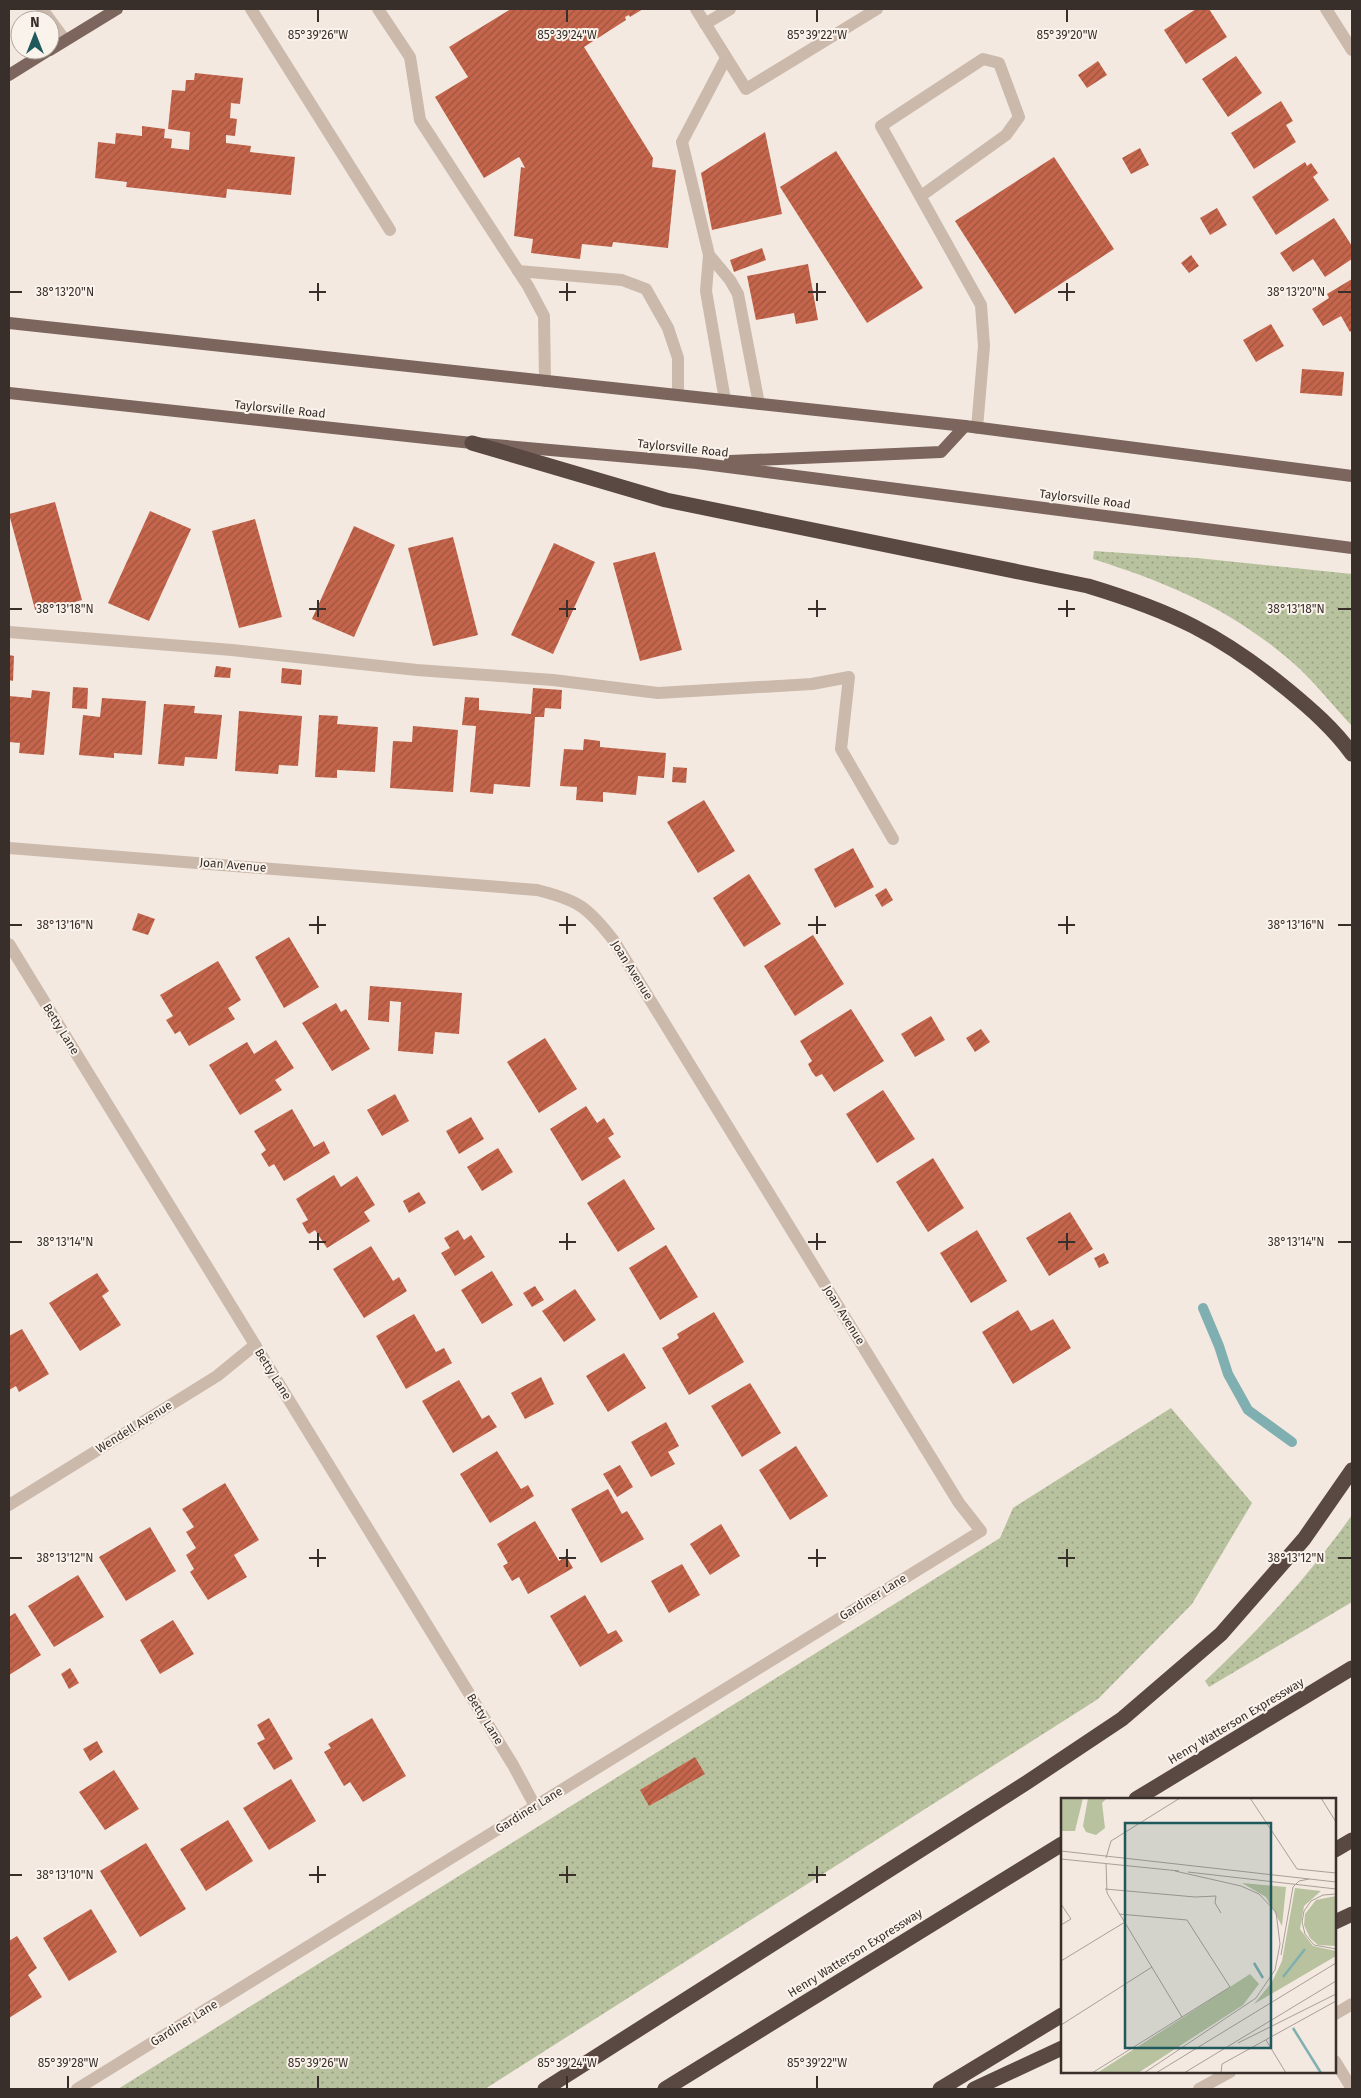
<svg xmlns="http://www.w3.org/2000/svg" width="1361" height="2098" font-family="'Fira Sans',sans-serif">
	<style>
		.grass { fill: url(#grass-dots) }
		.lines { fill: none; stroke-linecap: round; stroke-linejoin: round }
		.stream { stroke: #7fafb0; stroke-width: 10 }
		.building { fill: url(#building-hatch) }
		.minor { stroke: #cbb9ab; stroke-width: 12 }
		.major { stroke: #7b655c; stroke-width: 12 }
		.highway { stroke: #5a4842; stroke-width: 15 }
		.ticks { fill: none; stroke: #392f2a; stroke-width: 2 }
		.labels { text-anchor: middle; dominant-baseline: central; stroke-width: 4; stroke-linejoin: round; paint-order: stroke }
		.street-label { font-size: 12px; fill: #392f2a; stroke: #faf3ec }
		.inset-river { fill: none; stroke: #7fafb0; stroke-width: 2.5 }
		.inset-road { fill: none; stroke: #a99f97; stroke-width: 1 }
		.view { fill: #20595b; fill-opacity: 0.15; stroke: #20595b; stroke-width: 2.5 }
		.inset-edge { fill: none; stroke: #392f2a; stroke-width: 2.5 }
		.ticks-label { font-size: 12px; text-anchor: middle; fill: #392f2a; stroke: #faf3ec; stroke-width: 4; stroke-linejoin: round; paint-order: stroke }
	</style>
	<defs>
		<pattern id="grass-dots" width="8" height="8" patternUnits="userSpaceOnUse" patternTransform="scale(1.25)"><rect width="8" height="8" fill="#b8c29f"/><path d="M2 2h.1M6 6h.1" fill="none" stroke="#979e82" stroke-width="1.8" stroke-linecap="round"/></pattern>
		<pattern id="building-hatch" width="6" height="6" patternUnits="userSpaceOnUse" patternTransform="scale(1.25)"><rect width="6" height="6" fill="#c4654c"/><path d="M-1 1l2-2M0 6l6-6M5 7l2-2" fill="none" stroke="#a0543f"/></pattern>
	</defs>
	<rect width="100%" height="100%" fill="#f3e9e0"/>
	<g class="grass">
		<path d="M 1094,551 L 1197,558 L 1352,574 L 1352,726 C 1332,705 1314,681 1292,662 C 1231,609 1168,583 1093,559 Z"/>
		<polygon points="1171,1408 1252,1503 1192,1604 1098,1699 485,2089 118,2089 1000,1538 1013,1508"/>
		<path d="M 1352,1515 L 1352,1602 L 1209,1687 L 1205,1681 C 1259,1630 1309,1576 1352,1515 Z"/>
	</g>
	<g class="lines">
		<polyline class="stream" points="1203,1308 1219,1346 1228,1374 1248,1410 1292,1442"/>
	</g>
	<g class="building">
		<polygon points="511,9 643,9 630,17 629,15 625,17 626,20 584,47 653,158 652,167 676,170 668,248 613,242 612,247 582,244 580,259 531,253 533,239 514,236 521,167 525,168 521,160 519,157 484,178 435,97 468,77 449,47"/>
		<polygon points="1196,9 1209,9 1227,37 1186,64 1164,30"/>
		<polygon points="1236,56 1262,93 1228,117 1202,79"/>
		<polygon points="1098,61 1107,75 1087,88 1078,75"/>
		<polygon points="195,73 243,78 240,104 231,103 230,118 237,119 235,136 226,135 226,143 251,146 250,152 295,157 291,195 227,189 226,198 126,187 127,182 95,178 98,142 115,144 116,133 142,136 142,126 165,129 164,138 172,139 171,148 189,150 190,132 168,129 172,90 185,91 186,80 194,80"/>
		<polygon points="1281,101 1293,121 1286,125 1296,142 1254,169 1231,133"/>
		<polygon points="765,132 782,214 712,230 701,173"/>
		<polygon points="1140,148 1149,165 1131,174 1122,158"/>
		<polygon points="836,151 923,288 867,323 780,187"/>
		<polygon points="1054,157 1114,249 1015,314 955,221"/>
		<polygon points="1305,162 1307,166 1311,163 1318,173 1313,177 1329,200 1276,235 1252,197"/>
		<polygon points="1217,208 1227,225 1210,235 1200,218"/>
		<polygon points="1334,218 1352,246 1352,259 1325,277 1313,259 1293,272 1280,253"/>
		<polygon points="762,248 766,260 734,272 730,260"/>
		<polygon points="1191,255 1199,266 1189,273 1181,263"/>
		<polygon points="808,264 818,320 796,324 794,313 756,320 747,276"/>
		<polygon points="1352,279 1352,330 1350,332 1341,316 1323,326 1312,309 1329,298 1327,294"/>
		<polygon points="1271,324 1284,346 1256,362 1243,340"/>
		<polygon points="1302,369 1344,372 1342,396 1300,393"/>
		<polygon points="55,502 82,600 36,613 9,514"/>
		<polygon points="150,511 191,529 149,621 108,603"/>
		<polygon points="255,519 282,617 239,628 212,531"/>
		<polygon points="354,526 395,545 354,637 312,619"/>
		<polygon points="453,537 478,635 433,646 408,548"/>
		<polygon points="554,543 595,562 553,654 511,635"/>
		<polygon points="655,552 682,650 640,661 613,563"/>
		<polygon points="9,655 14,656 13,681 9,680"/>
		<polygon points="216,666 231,668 230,678 214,677"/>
		<polygon points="282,668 302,670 301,685 281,683"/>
		<polygon points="73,687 88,688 87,709 72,708"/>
		<polygon points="533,688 562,690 561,709 545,708 544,717 535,717 530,787 494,784 493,794 470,792 476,726 462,725 465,697 479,698 479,710 531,714"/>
		<polygon points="32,690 50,692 44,755 19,753 20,743 9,742 9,696 31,698"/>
		<polygon points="102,698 146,701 142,755 114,753 114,758 79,755 83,715 100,717"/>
		<polygon points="164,704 195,706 194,713 222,715 217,759 185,757 184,766 158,764"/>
		<polygon points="239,711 302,716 298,766 279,765 278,774 235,771"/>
		<polygon points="319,715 338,716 337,724 378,727 375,772 337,770 337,778 315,777"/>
		<polygon points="413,726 458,730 453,792 390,788 393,741 412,742"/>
		<polygon points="584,739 600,741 600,747 666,753 664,778 638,776 636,795 603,792 603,802 576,800 577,787 560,786 564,749 583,750"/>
		<polygon points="673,767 687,768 686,783 672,782"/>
		<polygon points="704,800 735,851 698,873 667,822"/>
		<polygon points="853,848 874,887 835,908 814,869"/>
		<polygon points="749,874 781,924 744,947 713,898"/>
		<polygon points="886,888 893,900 882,907 875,895"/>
		<polygon points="138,913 155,919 148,935 132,930"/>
		<polygon points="813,935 844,984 795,1016 764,966"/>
		<polygon points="289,937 319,987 284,1008 255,957"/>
		<polygon points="218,961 241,1000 228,1008 235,1019 189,1046 180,1031 175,1034 166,1020 173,1016 160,995"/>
		<polygon points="370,986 462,993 459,1034 435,1032 433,1054 398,1051 401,1002 390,1001 389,1022 368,1020"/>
		<polygon points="336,1003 341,1012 346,1009 370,1049 332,1071 302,1023"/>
		<polygon points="851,1009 884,1061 834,1092 822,1074 816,1077 812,1072 808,1064 812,1061 800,1041"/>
		<polygon points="931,1016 945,1040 915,1057 901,1034"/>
		<polygon points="981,1029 990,1042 975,1052 966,1038"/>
		<polygon points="545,1038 577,1089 539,1113 507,1062"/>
		<polygon points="276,1040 294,1068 275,1080 282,1090 240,1115 209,1065 247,1042 254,1054"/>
		<polygon points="883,1090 915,1139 877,1163 846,1114"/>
		<polygon points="395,1094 409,1121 382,1136 367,1110"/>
		<polygon points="586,1106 597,1123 604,1118 614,1134 608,1138 621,1157 582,1181 550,1129"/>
		<polygon points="292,1109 314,1147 324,1141 330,1153 284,1181 274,1164 269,1167 261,1154 266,1150 254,1131"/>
		<polygon points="471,1117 484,1139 459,1154 446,1131"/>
		<polygon points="498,1148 513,1172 482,1191 467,1167"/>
		<polygon points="933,1158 964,1208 928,1232 896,1182"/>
		<polygon points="334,1175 341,1187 357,1176 375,1205 364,1212 370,1221 327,1248 315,1230 309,1234 307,1232 302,1223 308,1220 296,1199"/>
		<polygon points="624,1179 655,1229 618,1252 587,1203"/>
		<polygon points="419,1192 426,1203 409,1213 403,1201"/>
		<polygon points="1070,1212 1093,1249 1049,1276 1026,1238"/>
		<polygon points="458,1230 464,1240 471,1235 485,1257 455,1276 441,1253 450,1248 444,1238"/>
		<polygon points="977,1230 1007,1281 971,1303 940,1253"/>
		<polygon points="666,1245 698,1297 660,1320 629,1268"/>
		<polygon points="371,1246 393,1281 399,1277 407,1291 364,1318 333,1269"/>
		<polygon points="1104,1253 1109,1263 1099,1268 1094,1258"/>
		<polygon points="492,1271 513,1305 482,1324 461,1290"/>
		<polygon points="97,1273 109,1291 102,1296 121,1325 80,1351 49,1303"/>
		<polygon points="535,1286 544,1300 532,1307 523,1293"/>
		<polygon points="575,1289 596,1320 564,1342 542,1311"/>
		<polygon points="1018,1310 1031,1331 1053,1319 1071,1348 1013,1384 982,1332"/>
		<polygon points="714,1312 744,1362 689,1395 662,1348 679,1338 677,1334"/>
		<polygon points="414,1314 436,1352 444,1348 452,1363 406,1389 376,1336"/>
		<polygon points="22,1329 49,1374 19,1392 16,1386 9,1390 9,1336"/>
		<polygon points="624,1353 646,1388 608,1412 586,1376"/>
		<polygon points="541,1377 554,1404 525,1419 511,1393"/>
		<polygon points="459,1380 482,1419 489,1415 497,1427 453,1453 422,1401"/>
		<polygon points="750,1383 781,1433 742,1457 711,1406"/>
		<polygon points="666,1422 679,1446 668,1452 675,1464 651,1477 631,1442"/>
		<polygon points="796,1446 828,1496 790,1520 759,1470"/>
		<polygon points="497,1451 521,1489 528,1485 534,1496 490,1523 460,1474"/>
		<polygon points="620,1465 633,1487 617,1497 603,1474"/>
		<polygon points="225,1483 259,1540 234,1555 247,1577 208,1600 190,1572 194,1569 186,1555 196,1548 186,1532 194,1527 182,1509"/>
		<polygon points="608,1489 622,1514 627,1511 644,1539 601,1563 571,1509"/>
		<polygon points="535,1521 559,1561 566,1556 573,1568 528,1594 519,1577 512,1581 503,1566 508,1563 497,1544"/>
		<polygon points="721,1524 740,1556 710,1575 690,1544"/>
		<polygon points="150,1527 176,1571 126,1601 99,1557"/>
		<polygon points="682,1564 700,1595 669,1613 651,1581"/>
		<polygon points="78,1575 104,1617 54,1647 28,1606"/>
		<polygon points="585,1595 608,1634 616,1630 623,1641 580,1667 550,1616"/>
		<polygon points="15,1613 41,1655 9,1675 9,1617"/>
		<polygon points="173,1620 194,1654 160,1674 140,1640"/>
		<polygon points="70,1668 79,1683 69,1689 61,1674"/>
		<polygon points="269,1718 293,1759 274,1770 257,1743 265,1739 257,1725"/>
		<polygon points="372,1718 406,1776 363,1802 350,1782 344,1786 324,1752 331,1748 328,1744"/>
		<polygon points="97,1741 103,1752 90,1761 83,1749"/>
		<polygon points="695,1757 705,1774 649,1806 640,1790"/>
		<polygon points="114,1770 139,1809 105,1830 79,1792"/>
		<polygon points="291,1779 316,1821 269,1850 243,1808"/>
		<polygon points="228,1820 253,1861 206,1891 180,1849"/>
		<polygon points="146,1843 186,1909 140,1937 100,1871"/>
		<polygon points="91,1909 117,1952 69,1981 43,1938"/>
		<polygon points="17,1936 37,1968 28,1975 42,1997 9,2018 9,1941"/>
	</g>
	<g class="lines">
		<g class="minor">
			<polyline points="42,9 65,40"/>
			<polyline points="251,9 390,230"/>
			<polyline points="378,9 410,57 420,120 528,286 544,316 545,381"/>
			<polyline points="696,9 746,89 877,9"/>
			<polyline points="1326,9 1352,50"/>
			<polyline points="705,24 730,9"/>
			<polyline points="921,196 1006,135 1019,117 999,63 983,59 881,126 981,305 984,346 977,428"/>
			<polyline points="709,255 730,280 738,294 759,404"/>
			<polyline points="518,271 622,280 646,289 668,328 678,358 678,395"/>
			<polyline points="725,400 706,291 709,255 682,142 726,58"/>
			<polyline points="9,632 232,650 417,670 553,680 658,693 812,684 849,677 841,749 893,839"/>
			<path d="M 9,848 L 537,890 C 578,900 588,907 614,941 L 959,1503 L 981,1531 L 77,2089"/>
			<polyline points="9,944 513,1765 535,1806"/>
			<polyline points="9,1505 217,1376 255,1345"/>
			<polyline points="1335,2014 1352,2004"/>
			<polyline points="1335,2061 1352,2089"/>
			<polyline points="1199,2089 1230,2072"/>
		</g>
		<g class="major">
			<polyline points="50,50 117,9"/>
			<polyline points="9,75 49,50"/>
			<polyline points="9,323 965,426 1352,476"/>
			<polyline points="9,393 472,443 697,463 1352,548"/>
			<polyline points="730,461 941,452 965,426"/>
		</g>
		<g class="highway">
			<path d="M 472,443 L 666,500 L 1088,586 C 1171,611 1220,634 1288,690 C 1311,709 1334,729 1352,754"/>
			<polyline points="1136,1799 1352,1668"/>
			<polyline points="1335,1850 1352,1840"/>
			<polyline points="1335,1922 1352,1914"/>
			<polyline points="545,2089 1026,1783 1122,1719 1221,1634 1304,1539 1352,1470"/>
			<polyline points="665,2089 1062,1844"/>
			<polyline points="940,2089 1062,2015"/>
			<polyline points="974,2089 1062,2048"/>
		</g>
	</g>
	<path class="ticks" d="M 318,10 L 318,22M 567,10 L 567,22M 817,10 L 817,22M 1067,10 L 1067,22M 318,283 L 318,301M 567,283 L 567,301M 817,283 L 817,301M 1067,283 L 1067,301M 10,292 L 22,292M 309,292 L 326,292M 559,292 L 576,292M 808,292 L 826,292M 1058,292 L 1075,292M 1338,292 L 1351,292M 318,600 L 318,617M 567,600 L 567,617M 817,600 L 817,617M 1067,600 L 1067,617M 10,609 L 22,609M 309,609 L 326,609M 559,609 L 576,609M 808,609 L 826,609M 1058,609 L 1075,609M 1338,609 L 1351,609M 318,916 L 318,934M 567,916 L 567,934M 817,916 L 817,934M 1067,916 L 1067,934M 10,925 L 22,925M 309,925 L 326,925M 559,925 L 576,925M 808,925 L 826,925M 1058,925 L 1075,925M 1338,925 L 1351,925M 318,1233 L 318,1250M 567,1233 L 567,1250M 817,1233 L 817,1250M 1067,1233 L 1067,1250M 10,1242 L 22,1242M 309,1242 L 326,1242M 559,1242 L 576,1242M 808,1242 L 826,1242M 1058,1242 L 1075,1242M 1338,1242 L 1351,1242M 318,1549 L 318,1567M 567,1549 L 567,1567M 817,1549 L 817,1567M 1067,1549 L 1067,1567M 10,1558 L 22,1558M 309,1558 L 326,1558M 559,1558 L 576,1558M 808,1558 L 826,1558M 1058,1558 L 1075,1558M 1338,1558 L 1351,1558M 318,1866 L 318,1883M 567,1866 L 567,1883M 817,1866 L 817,1883M 10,1875 L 22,1875M 309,1875 L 326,1875M 559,1875 L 576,1875M 808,1875 L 826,1875M 68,2076 L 68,2088M 318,2076 L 318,2088M 567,2076 L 567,2088M 817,2076 L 817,2088"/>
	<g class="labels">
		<g class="street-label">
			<text transform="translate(280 409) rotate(6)">Taylorsville Road</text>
			<text transform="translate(683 448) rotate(6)">Taylorsville Road</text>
			<text transform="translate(1085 499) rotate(7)">Taylorsville Road</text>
			<text transform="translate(233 865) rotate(5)">Joan Avenue</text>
			<text transform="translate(632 970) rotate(58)">Joan Avenue</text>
			<text transform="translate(61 1029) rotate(58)">Betty Lane</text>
			<text transform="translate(844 1315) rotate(58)">Joan Avenue</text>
			<text transform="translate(273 1374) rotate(58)">Betty Lane</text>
			<text transform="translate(134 1427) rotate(-32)">Wendell Avenue</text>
			<text transform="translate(873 1597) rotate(-32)">Gardiner Lane</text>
			<text transform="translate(485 1719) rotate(58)">Betty Lane</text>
			<text transform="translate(1236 1721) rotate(-31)">Henry Watterson Expressway</text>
			<text transform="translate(529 1810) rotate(-32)">Gardiner Lane</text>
			<text transform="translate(855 1953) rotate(-32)">Henry Watterson Expressway</text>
			<text transform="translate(184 2023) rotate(-32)">Gardiner Lane</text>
		</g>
	</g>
	<g transform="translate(1061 1798)">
		<rect width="275" height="275" fill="#f3e9e0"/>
		<path d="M 0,0 L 22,0 L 14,33 L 0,33 ZM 27,0 L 46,0 L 41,5 L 44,30 L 35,37 L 25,34 L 22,28 ZM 181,85 L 225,89 L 221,128 L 205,99 ZM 234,90 L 260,93 L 243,108 L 239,131 L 252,148 L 275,153 L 275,158 L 193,206 L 211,184 L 221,163 ZM 275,98 L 275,148 L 257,147 L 249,140 L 243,127 L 244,116 L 255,102 ZM 189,176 L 198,186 L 182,207 L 77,275 L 36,275 Z" fill="#b8c29f"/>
		<path class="inset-river" d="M 193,165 L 202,180M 222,179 L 244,151M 232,230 L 260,275"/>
		<path class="inset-road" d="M 189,0 L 236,71 L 275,75M 260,0 L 275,24M 0,53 L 275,84M 45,60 L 50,43 L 119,0M 0,61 L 118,73M 45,65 L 46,95 L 121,219M 127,74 L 275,91M 44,91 L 134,99 L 155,98 L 154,105 L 160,115M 275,96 L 262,97 L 250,103 L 243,113 L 241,124 L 244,136 L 253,147 L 275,151M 0,106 L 10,121 L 0,127M 220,157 L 232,89 L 238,83 L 248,81M 0,163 L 64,124M 0,227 L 91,169M 205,242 L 225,275M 177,245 L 275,196M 31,275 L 169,189 L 126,122 L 58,116M 83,275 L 195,200 L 214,172 L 219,146 L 215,114 L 198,96 L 180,88 L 114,73M 95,275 L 275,165M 123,275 L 275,183M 160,275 L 161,266 L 275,203"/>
		<path class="view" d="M 64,25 L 210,25 L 210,250 L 64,250 Z"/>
		<rect width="275" height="275" class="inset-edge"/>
	</g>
	<g class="ticks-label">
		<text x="318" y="39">85°39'26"W</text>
		<text x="567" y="39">85°39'24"W</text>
		<text x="817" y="39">85°39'22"W</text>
		<text x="1067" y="39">85°39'20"W</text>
		<text x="65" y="296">38°13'20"N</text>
		<text x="1296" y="296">38°13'20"N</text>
		<text x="65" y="613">38°13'18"N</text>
		<text x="1296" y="613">38°13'18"N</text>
		<text x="65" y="929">38°13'16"N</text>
		<text x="1296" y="929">38°13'16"N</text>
		<text x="65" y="1246">38°13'14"N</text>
		<text x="1296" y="1246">38°13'14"N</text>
		<text x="65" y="1562">38°13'12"N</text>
		<text x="1296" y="1562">38°13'12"N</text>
		<text x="65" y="1879">38°13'10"N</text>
		<text x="68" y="2067">85°39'28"W</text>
		<text x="318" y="2067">85°39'26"W</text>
		<text x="567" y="2067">85°39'24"W</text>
		<text x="817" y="2067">85°39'22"W</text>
	</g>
	<rect width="1361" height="2098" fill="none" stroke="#392f2a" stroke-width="20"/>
	<g transform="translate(35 35)"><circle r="24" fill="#faf3ec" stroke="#ada59e"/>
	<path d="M0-4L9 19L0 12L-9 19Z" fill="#20595b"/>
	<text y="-8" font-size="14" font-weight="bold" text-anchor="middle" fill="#392f2a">N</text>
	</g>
</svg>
